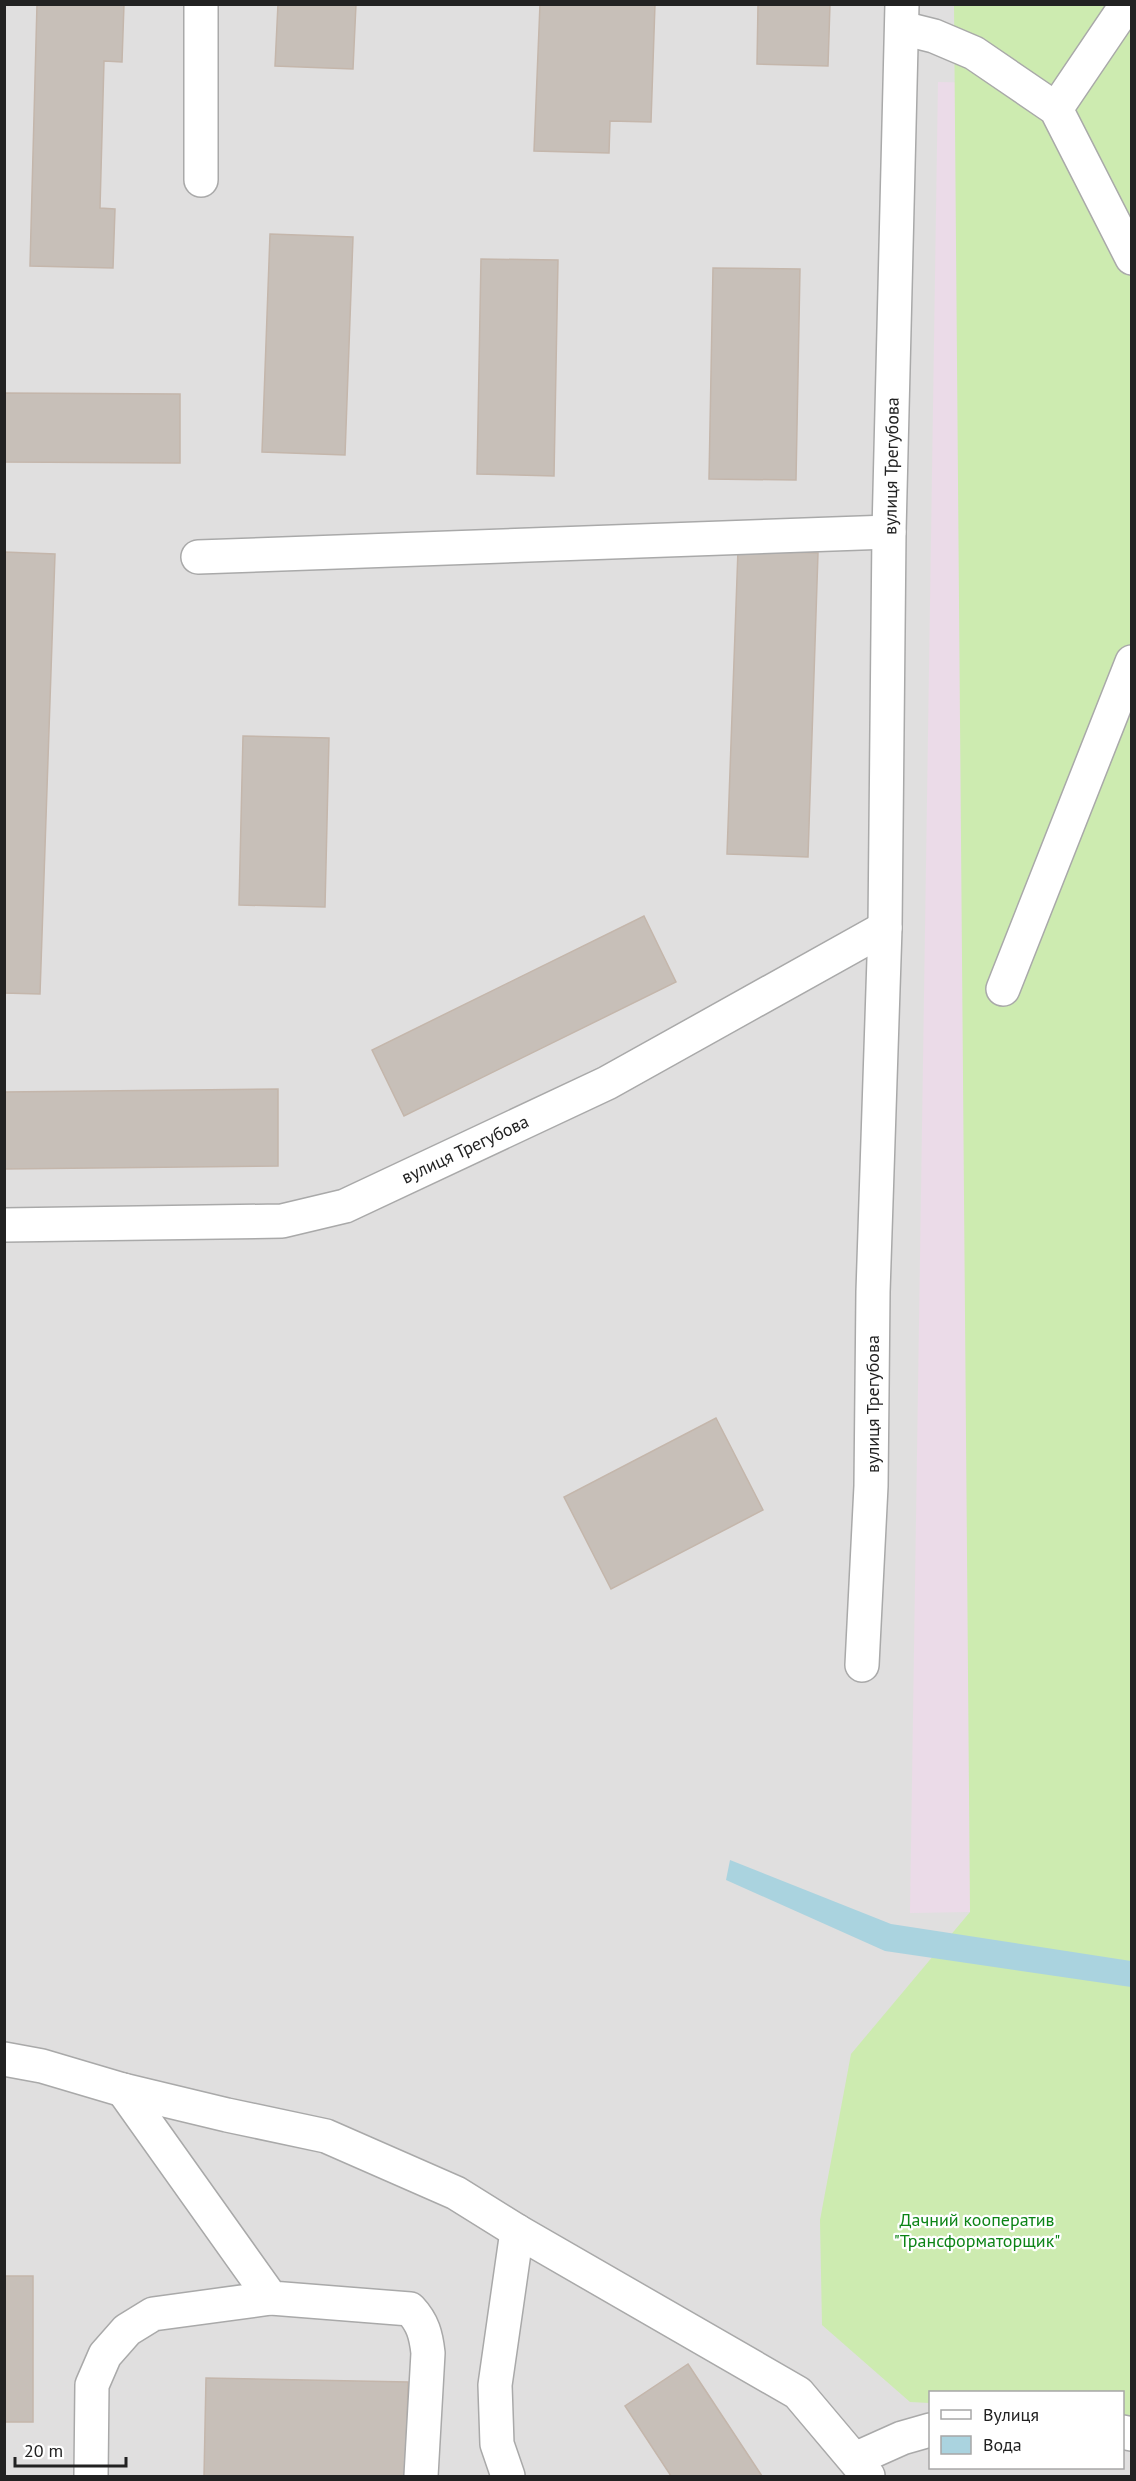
<svg xmlns="http://www.w3.org/2000/svg" width="1136" height="2481" font-family="'PT Sans',sans-serif">
	<style>
		.residential { fill: #e0dfdf; fill-rule: evenodd }
		.industrial { fill: #ebdbe8 }
		.grass { fill: #cdebb0 }
		.water { fill: #aad3df }
		.building { fill: #c7bfb8; stroke: #c4b6ab; stroke-width: 1.5 }
		.lines { fill: none; stroke-linecap: round; stroke-linejoin: round }
		.minor-casing { stroke: #a9a9a9; stroke-width: 36 }
		.minor { stroke: #fff; stroke-width: 33 }
		.labels { text-anchor: middle; dominant-baseline: central; stroke-width: 4.5; stroke-linejoin: round; paint-order: stroke }
		.street-label { font-size: 18px; fill: #222; stroke: #fff }
		.park-label { font-size: 18px; fill: #0c8416; stroke: #fff }
	</style>
	<rect width="100%" height="100%" fill="#f2efe9"/>
	<path class="residential" d="M 5,5 L 1131,5 L 1131,2476 L 5,2476 ZM 930,2392 L 1122,2392 L 1122,2468 L 930,2468 Z"/>
	<polygon class="industrial" points="938,82 987,83 970,1912 910,1913"/>
	<polygon class="grass" points="954,5 1131,5 1131,2425 1123,2424 1122,2392 930,2392 930,2403 910,2402 822,2325 820,2220 851,2054 970,1912"/>
	<polygon class="water" points="730,1860 891,1924 1131,1961 1131,1987 885,1951 726,1880"/>
	<g class="building">
		<polygon points="37,4 124,4 122,62 104,61 100,208 115,209 113,268 30,266"/>
		<polygon points="278,4 356,4 353,69 275,66"/>
		<polygon points="540,4 655,4 651,122 610,121 609,153 534,151"/>
		<polygon points="758,4 830,4 828,66 757,64"/>
		<polygon points="270,234 353,237 345,455 262,452"/>
		<polygon points="481,259 558,260 554,476 477,474"/>
		<polygon points="713,268 800,269 796,480 709,479"/>
		<polygon points="4,393 180,394 180,463 4,462"/>
		<polygon points="738,550 818,553 808,857 727,854"/>
		<polygon points="4,552 55,554 40,994 4,993"/>
		<polygon points="243,736 329,738 325,907 239,905"/>
		<polygon points="644,916 676,982 404,1116 372,1050"/>
		<polygon points="278,1089 278,1166 4,1169 4,1092"/>
		<polygon points="716,1418 763,1510 611,1589 564,1497"/>
		<rect x="4" y="2276" width="29" height="146"/>
		<polygon points="688,2364 762,2476 671,2476 625,2406"/>
		<polygon points="206,2378 408,2382 406,2476 204,2476"/>
	</g>
	<g class="lines">
		<g class="minor-casing">
			<g id="minor">
				<polyline points="902,28 934,36 974,53 1056,109 1132,258"/>
				<polyline points="1056,109 1127,4"/>
				<polyline points="201,180 201,4"/>
				<polyline points="198,557 889,532"/>
				<polyline points="1003,989 1132,662"/>
				<polyline points="4,1225 282,1221 345,1206 607,1083 885,928"/>
				<polyline points="862,1665 871,1486 873,1292 885,928 889,532 902,4"/>
				<polyline points="4,2059 42,2066 123,2090 227,2115 326,2136 456,2193 517,2231 798,2393 868,2476"/>
				<path d="M 123,2090 L 271,2298 L 410,2309 C 423,2323 426,2335 428,2353 L 421,2476"/>
				<polyline points="1122,2432 1132,2434"/>
				<polyline points="855,2459 902,2438 930,2430"/>
				<polyline points="91,2476 92,2385 105,2355 127,2330 153,2314 271,2298"/>
				<polyline points="508,2476 497,2444 495,2385 517,2231"/>
			</g>
		</g>
		<use href="#minor" class="minor"/>
	</g>
	<g class="labels">
		<g class="street-label">
			<text transform="translate(891 466) rotate(-89)">вулиця Трегубова</text>
			<text transform="translate(465 1149) rotate(-25)">вулиця Трегубова</text>
			<text transform="translate(872 1404) rotate(-90)">вулиця Трегубова</text>
		</g>
		<g class="park-label">
			<text x="977" y="2219">Дачний кооператив<tspan x="977" dy="21">"Трансформаторщик"</tspan></text>
		</g>
	</g>
	<rect width="1136" height="2481" fill="none" stroke="#222222" stroke-width="12"/>
	<rect x="929" y="2391" width="195" height="78" fill="#ffffff" stroke="#a7a7a7" stroke-width="1.5"/>
	<rect x="941" y="2410" width="30" height="9" fill="#ffffff" stroke="#a7a7a7" stroke-width="1.5"/>
	<text x="983" y="2421" font-size="18" fill="#222222">Вулиця</text>
	<rect x="941" y="2436" width="30" height="18" fill="#aad3df" stroke="#a7a7a7" stroke-width="1.5"/>
	<text x="983" y="2451" font-size="18" fill="#222222">Вода</text>
	<path d="M15 2457v9h111v-9" fill="none" stroke="#222222" stroke-width="3"/>
	<text x="24" y="2457" font-size="18" fill="#222222" stroke="#ffffff" stroke-width="4.5" paint-order="stroke">20 m</text>
</svg>
